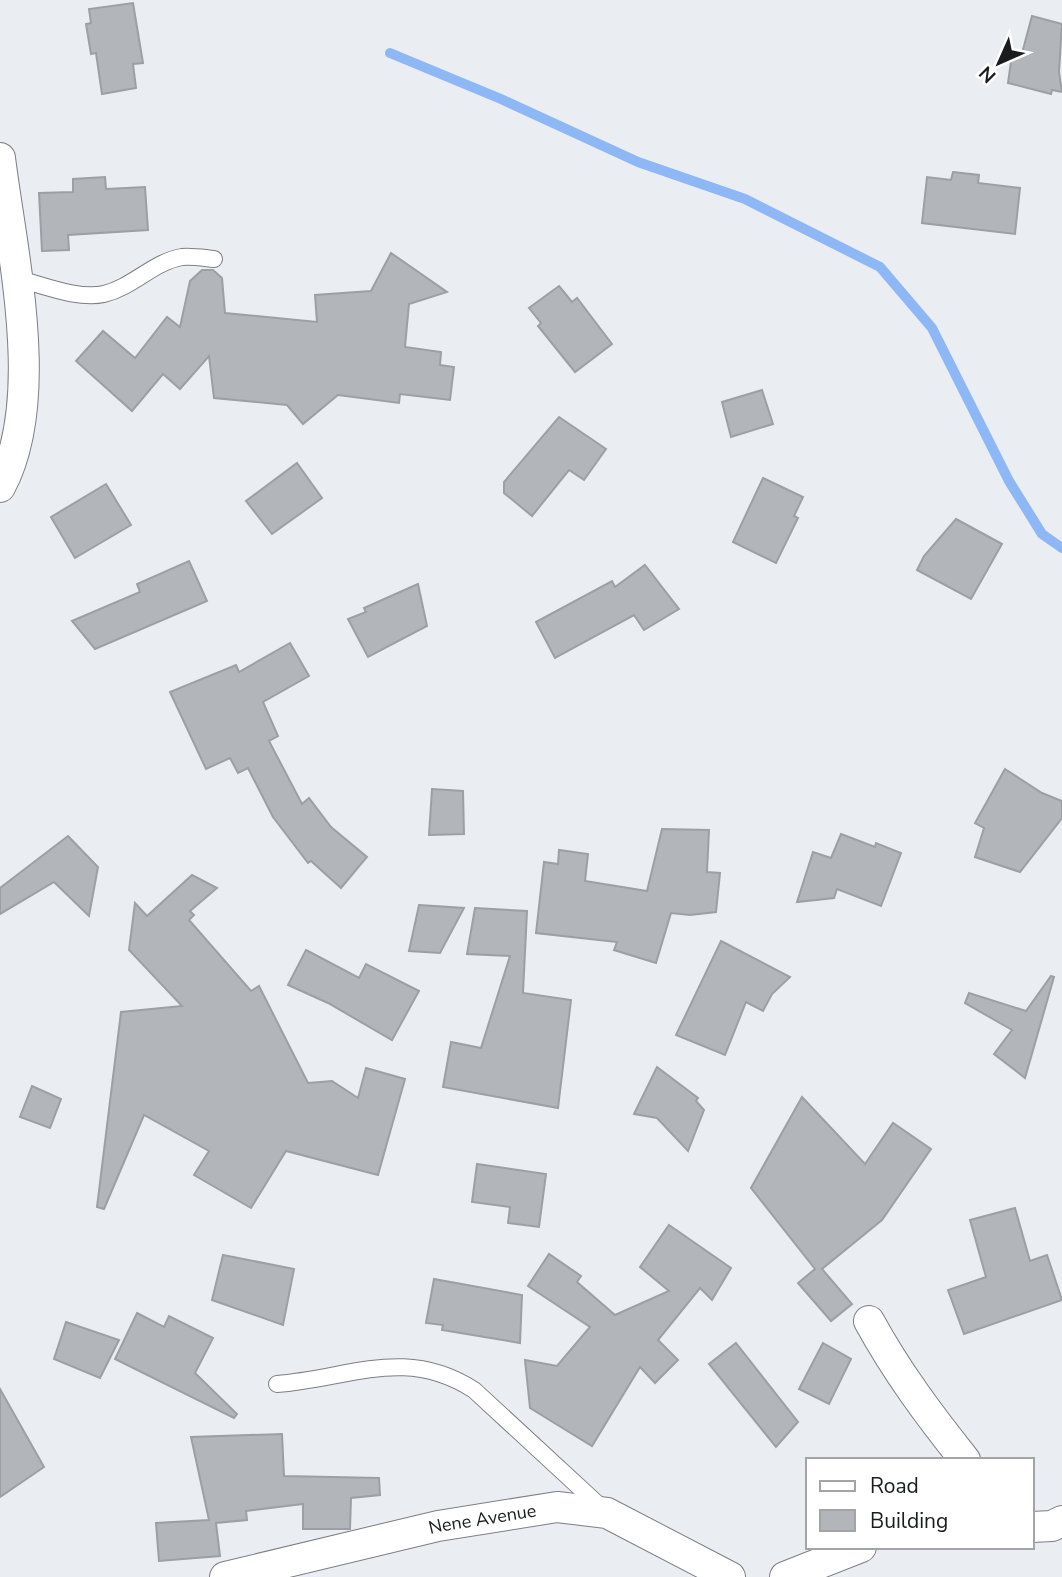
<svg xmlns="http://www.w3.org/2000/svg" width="1062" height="1577" font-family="'Nunito Sans',sans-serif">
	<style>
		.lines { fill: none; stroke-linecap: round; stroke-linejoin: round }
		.stream { stroke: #8db7f5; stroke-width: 10 }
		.building { fill: #b2b5ba; stroke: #9c9fa3; stroke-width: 2 }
		.service-casing { stroke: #7c7f83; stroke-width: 18 }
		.minor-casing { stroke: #7c7f83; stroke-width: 32 }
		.service { stroke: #fff; stroke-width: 16 }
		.minor { stroke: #fff; stroke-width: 30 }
		.labels { text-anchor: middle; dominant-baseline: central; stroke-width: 6; stroke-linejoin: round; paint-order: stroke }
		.street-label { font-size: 18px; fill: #1a1c1d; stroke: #fff }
	</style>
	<rect width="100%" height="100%" fill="#eaedf2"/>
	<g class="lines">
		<polyline class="stream" points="390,53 501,99 638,162 745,199 880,267 932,328 1009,481 1042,534 1062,548"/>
	</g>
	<g class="building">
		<polygon points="133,3 143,63 133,64 136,88 102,94 96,53 91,54 86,24 91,23 89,9"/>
		<polygon points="1032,16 1062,24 1059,72 1062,92 1052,90 1051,94 1008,83 1012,54 1021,57"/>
		<polygon points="953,172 979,175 978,183 1020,188 1015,234 922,223 927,177 951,180"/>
		<polygon points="105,177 106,189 145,187 148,230 68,235 69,250 42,251 39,193 73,192 73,179"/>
		<polygon points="391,253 447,292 409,304 405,347 441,352 440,365 454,367 450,400 400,394 399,403 338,395 303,424 287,405 214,398 209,356 180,389 163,374 132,411 76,361 103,331 135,358 167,317 180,327 190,281 202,270 213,270 222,278 225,313 317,322 315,295 371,291"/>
		<polygon points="559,286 572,302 577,298 612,344 575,372 538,326 541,323 529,308"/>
		<polygon points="762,390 773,424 731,437 722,402"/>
		<polygon points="559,417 606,449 584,480 569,470 532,516 504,493 504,482"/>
		<polygon points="297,463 322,498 272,534 246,501"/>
		<polygon points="763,478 803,497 794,516 798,518 776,563 733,542"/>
		<polygon points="106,484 131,525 75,558 51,517"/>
		<polygon points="956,519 1002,544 971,599 917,570 924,556"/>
		<polygon points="189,561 207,601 95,649 72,621 140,592 137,584"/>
		<polygon points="645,565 679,609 644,630 634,615 555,658 536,622 612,581 615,587"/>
		<polygon points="418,584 427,626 368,657 348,619 366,612 364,608"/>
		<polygon points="290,643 309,676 263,702 278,736 269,741 302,804 309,798 331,827 367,857 341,888 311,861 308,863 273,817 248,768 238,773 230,758 206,769 170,692 236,665 239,672"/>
		<polygon points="1005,769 1042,793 1062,801 1062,818 1020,872 975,857 984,828 975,823"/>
		<polygon points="432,789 463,791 464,834 429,835"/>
		<polygon points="662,829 709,830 707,872 720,873 716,912 690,915 671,913 656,963 614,950 617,942 536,933 544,862 558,864 559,850 588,854 585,881 647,891"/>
		<polygon points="841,834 875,847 876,843 901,853 881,906 837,889 834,898 797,902 813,852 831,858"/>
		<polygon points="68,836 98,867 89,916 54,882 0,914 0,888"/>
		<polygon points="192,875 217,888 190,911 194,915 189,920 251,991 259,986 308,1083 332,1081 358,1098 366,1068 405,1079 378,1175 286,1151 251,1208 194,1175 209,1151 144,1115 104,1209 97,1207 121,1012 182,1006 129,950 135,903 147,916"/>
		<polygon points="419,905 464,908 440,953 409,951"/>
		<polygon points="475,908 527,911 523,993 571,1000 558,1108 443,1087 451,1042 481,1048 510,956 467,954"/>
		<polygon points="721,941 790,977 772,994 763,1011 746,1002 725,1055 676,1035"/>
		<polygon points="306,950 359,978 366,964 419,991 392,1040 328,1003 288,985"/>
		<polygon points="1051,976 1054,977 1025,1078 994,1054 1012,1030 965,1003 969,993 1026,1011"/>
		<polygon points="657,1067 698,1098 696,1101 704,1110 688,1151 657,1118 634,1114"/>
		<polygon points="32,1086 61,1099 50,1128 20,1117"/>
		<polygon points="802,1097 865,1164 893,1123 931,1149 882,1220 822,1269 852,1304 831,1321 798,1283 815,1269 751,1188"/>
		<polygon points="477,1164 546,1174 539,1227 508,1223 510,1207 472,1202"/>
		<polygon points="1015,1208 1030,1261 1047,1255 1062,1300 964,1334 948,1290 986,1277 970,1220"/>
		<polygon points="669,1225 731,1268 712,1300 700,1288 658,1340 678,1360 655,1383 640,1367 592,1446 530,1408 525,1360 557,1366 590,1327 528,1286 549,1254 581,1276 577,1282 615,1315 669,1291 640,1267"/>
		<polygon points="223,1255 294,1269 283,1325 212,1300"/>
		<polygon points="434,1279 522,1295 520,1343 442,1330 443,1325 426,1323"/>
		<polygon points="137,1313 164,1327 169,1316 213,1338 195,1373 237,1414 234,1418 115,1359"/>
		<polygon points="66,1322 119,1340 100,1378 54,1359"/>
		<polygon points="736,1343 798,1422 776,1447 709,1364"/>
		<polygon points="823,1343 851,1359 829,1404 799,1389"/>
		<polygon points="0,1389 44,1467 0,1497"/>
		<polygon points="282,1434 284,1476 379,1478 380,1495 351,1498 350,1529 303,1529 303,1504 246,1511 247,1520 216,1523 220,1556 159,1561 156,1523 209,1520 191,1437"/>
	</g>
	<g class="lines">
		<g class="service-casing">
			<g id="service">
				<path d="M 15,278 C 41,284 77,300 104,294 C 133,287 153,262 182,257 C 192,256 204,258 214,259"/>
				<path d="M 277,1384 C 351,1378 406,1346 474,1390 L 603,1509"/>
			</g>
		</g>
		<g class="minor-casing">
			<g id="minor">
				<path d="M 0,158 C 12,254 47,400 0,487"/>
				<path d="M 869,1321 C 897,1372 929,1415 965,1460"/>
				<polyline points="1032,1527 1052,1526 1062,1521"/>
				<path id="s1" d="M 225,1577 L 438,1526 L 557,1507 L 607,1513 L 730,1577"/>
				<polyline points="785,1577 861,1547"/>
			</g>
		</g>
		<use href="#service" class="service"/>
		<use href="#minor" class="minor"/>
	</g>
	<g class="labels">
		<g class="street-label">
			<text stroke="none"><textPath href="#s1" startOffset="264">Nene Avenue</textPath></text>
		</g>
	</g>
	<rect x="806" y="1458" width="228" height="91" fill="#ffffff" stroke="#a3a4a5" stroke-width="2"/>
	<rect x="820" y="1481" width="35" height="10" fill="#ffffff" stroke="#a3a4a5" stroke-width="2"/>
	<text x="870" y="1493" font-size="21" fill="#1a1c1d">Road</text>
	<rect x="820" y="1510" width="35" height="21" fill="#b2b5ba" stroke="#a3a4a5" stroke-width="2"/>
	<text x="870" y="1528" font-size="21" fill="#1a1c1d">Building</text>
	<g transform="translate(999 63) rotate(225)" stroke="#ffffff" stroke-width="5" paint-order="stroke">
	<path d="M0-5L12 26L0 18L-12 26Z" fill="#1a1c1d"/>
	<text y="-10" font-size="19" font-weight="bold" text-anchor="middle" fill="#1a1c1d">N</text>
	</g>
</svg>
